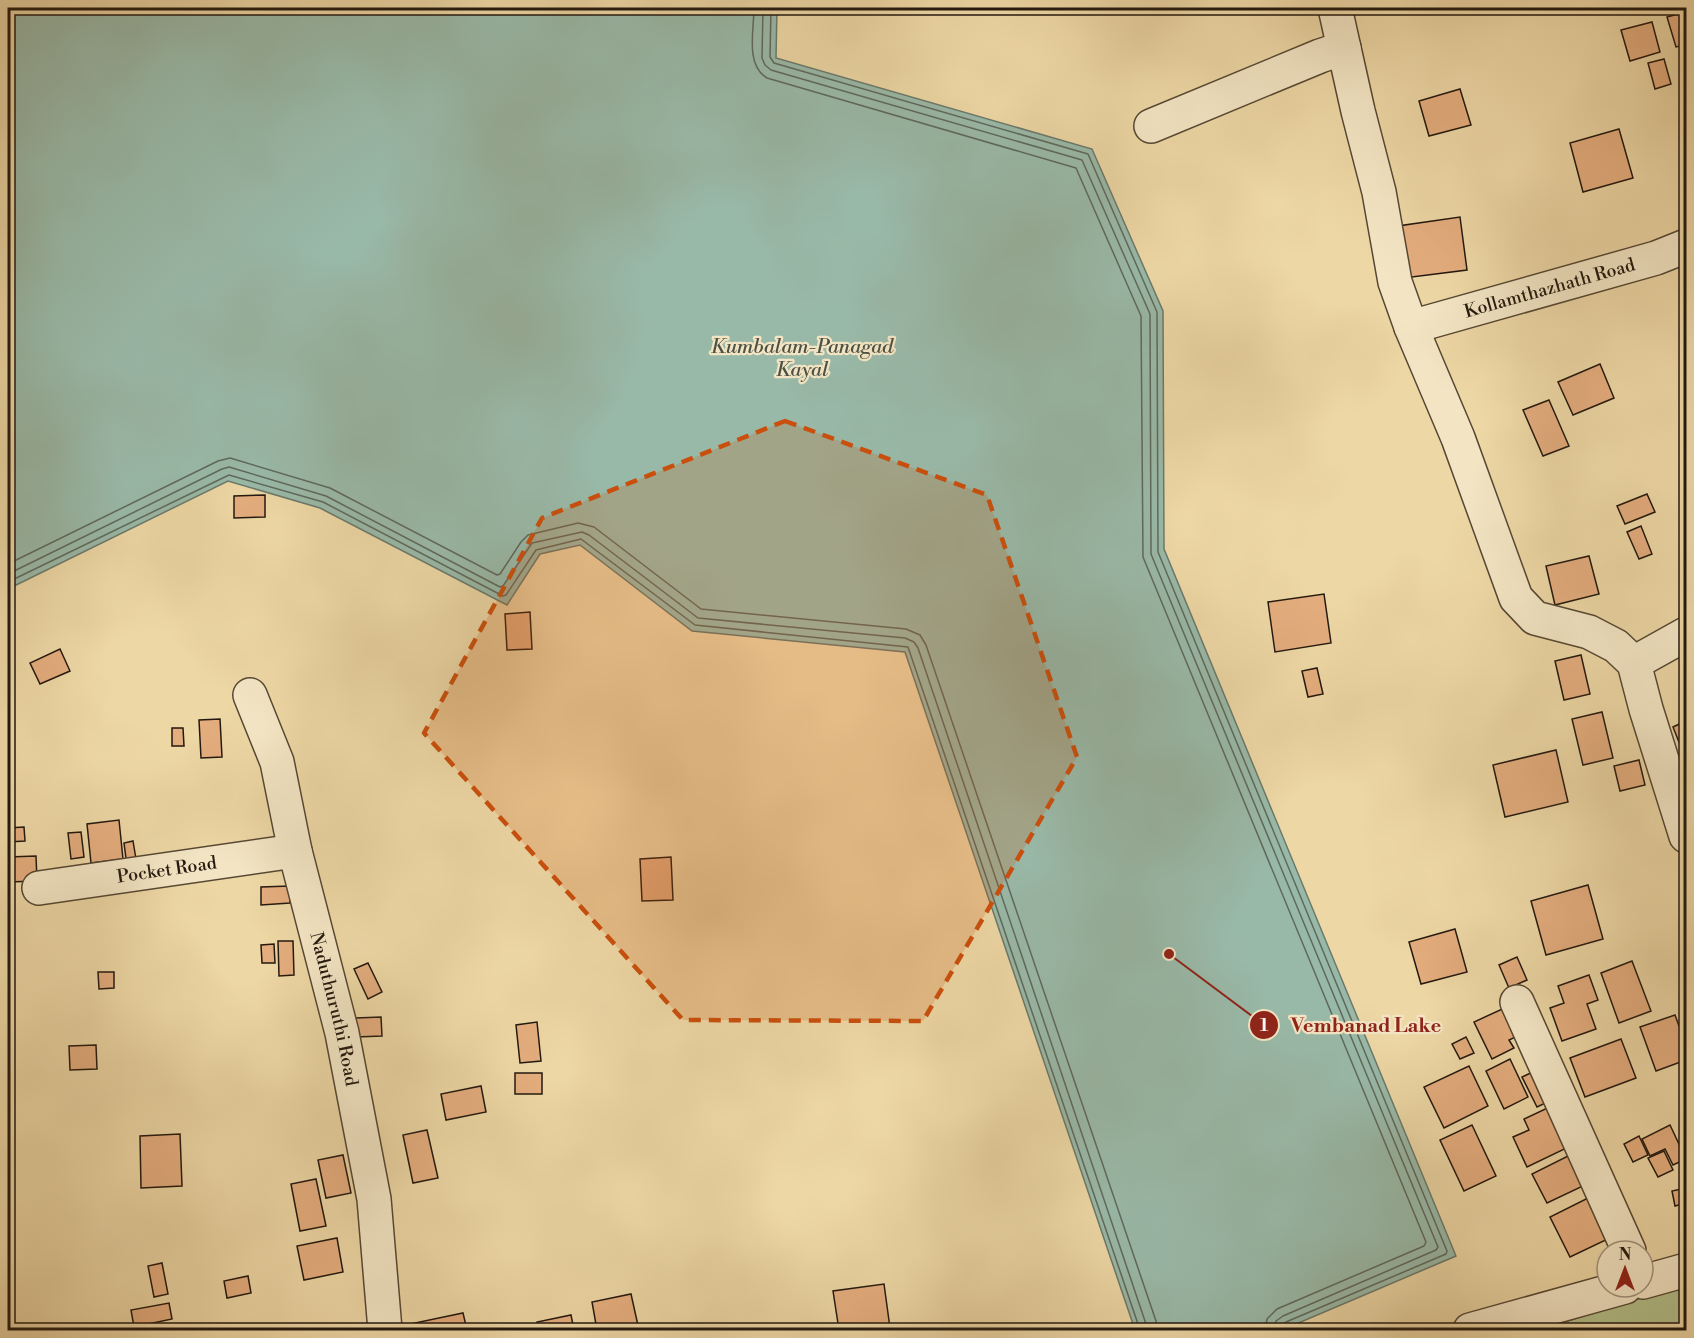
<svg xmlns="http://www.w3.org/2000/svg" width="1694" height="1338" font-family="'Libre Bodoni',serif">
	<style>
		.green { fill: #b3bf8a; stroke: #6b6c4c; stroke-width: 1.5 }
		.water { fill: #99b9a8; stroke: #6a796b; stroke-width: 1.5 }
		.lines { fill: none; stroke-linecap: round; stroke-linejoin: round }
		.shore { stroke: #5e695c; stroke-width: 1.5 }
		.building { fill: #e4ad7e; stroke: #23190f; stroke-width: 1.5 }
		.minor-casing { stroke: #564834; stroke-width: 36 }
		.minor { stroke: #f3e5c4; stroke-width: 33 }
		.marked { fill: #ca4f0c; fill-opacity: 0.2; stroke: #ca4f0c; stroke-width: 4.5; stroke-dasharray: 12 8; stroke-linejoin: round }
		.labels { text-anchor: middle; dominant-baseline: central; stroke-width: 4.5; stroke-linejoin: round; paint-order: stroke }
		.street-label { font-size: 18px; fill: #23190f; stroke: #f3e5c4 }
		.water-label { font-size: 20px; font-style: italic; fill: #4c5145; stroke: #f3e5c4 }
		.leader { fill: none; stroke: #8f2418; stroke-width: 2 }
		.callout-dot { fill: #8f2418; stroke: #f3e5c4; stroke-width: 2 }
		.mark-label { font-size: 18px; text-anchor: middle; font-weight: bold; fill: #fff }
		.callout-label { font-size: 20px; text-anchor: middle; font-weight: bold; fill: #8f2418; stroke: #f3e5c4; stroke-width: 4.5; stroke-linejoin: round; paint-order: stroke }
	</style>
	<rect width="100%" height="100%" fill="#edd7a5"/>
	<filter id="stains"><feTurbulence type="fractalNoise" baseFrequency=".00333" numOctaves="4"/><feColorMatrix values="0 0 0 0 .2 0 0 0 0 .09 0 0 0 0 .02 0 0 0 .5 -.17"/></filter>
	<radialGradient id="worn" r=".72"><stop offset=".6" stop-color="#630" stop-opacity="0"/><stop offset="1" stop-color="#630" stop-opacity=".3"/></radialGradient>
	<polygon class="green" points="1686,1283 1686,1330 1540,1330"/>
	<polygon class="water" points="8,8 777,8 776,58 1092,149 1163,311 1164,549 1456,1256 1282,1330 1135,1330 905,652 692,631 580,545 540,554 507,605 320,508 228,481 8,589"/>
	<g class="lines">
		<g class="shore">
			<path d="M 754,8 C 754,30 745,65 767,78 L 1076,168 L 1141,316 L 1143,557 L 1426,1242 L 1424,1246 L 1277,1309 L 1267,1319 L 1265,1330"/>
			<polyline points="763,8 762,58 765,65 771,70 1082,160 1150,314 1151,554 1438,1247 1436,1250 1283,1316 1276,1321 1274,1330"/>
			<polyline points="771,8 770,57 774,63 1088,154 1157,312 1158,552 1447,1251 1446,1254 1286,1322 1282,1326 1282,1330"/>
			<polyline points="8,564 218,461 230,458 330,488 497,575 500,574 521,542 528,535 578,523 594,527 701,609 906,629 920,635 926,645 1156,1321 1157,1330"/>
			<polyline points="8,574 222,469 229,467 326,496 500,587 503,586 532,543 582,532 589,535 698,618 905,638 914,642 918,648 1148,1330"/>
			<polyline points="8,582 229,475 323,502 503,596 506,595 536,550 581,539 695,625 908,647 1140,1330"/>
		</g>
	</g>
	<g class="building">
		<polygon points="1686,12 1686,45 1676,47 1667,17"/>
		<polygon points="1652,22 1660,52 1630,61 1621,30"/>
		<polygon points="1664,59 1671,84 1655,89 1648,63"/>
		<polygon points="1460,89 1471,125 1429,136 1419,101"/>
		<polygon points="1619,129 1633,178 1583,192 1570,143"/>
		<polygon points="1460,217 1467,270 1404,278 1398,226"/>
		<polygon points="1600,364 1614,398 1573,415 1558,382"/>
		<polygon points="1549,400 1569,446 1543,456 1523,410"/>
		<polygon points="1647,494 1655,512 1625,524 1617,506"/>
		<polygon points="265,495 265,517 234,518 234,496"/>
		<polygon points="1641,526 1652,554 1639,559 1627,532"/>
		<polygon points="1589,556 1599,594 1555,605 1546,566"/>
		<polygon points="1324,594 1331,643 1275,652 1268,602"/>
		<polygon points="530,612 532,649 507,650 505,614"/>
		<polygon points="60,649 70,671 40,684 30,663"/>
		<polygon points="1581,655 1590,694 1564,700 1555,661"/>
		<polygon points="1317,668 1323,694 1308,697 1302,671"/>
		<polygon points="1602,712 1613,758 1583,765 1572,719"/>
		<polygon points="220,719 222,757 201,758 199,720"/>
		<polygon points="1686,721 1686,760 1673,727"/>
		<polygon points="172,728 183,728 184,746 172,746"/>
		<polygon points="1556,750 1568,802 1505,817 1493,765"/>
		<polygon points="1639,760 1645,785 1620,791 1614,766"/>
		<polygon points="119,820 123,859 91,863 87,824"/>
		<polygon points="24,827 25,841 8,842 8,828"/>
		<polygon points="81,832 84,857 71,859 68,833"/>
		<polygon points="133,841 137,865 127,866 124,843"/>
		<polygon points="36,856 37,881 8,882 8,857"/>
		<polygon points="671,857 673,900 642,901 640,859"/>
		<polygon points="1588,885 1603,939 1546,955 1531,901"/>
		<polygon points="290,886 290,903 261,905 261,887"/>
		<polygon points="1455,929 1467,972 1421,984 1409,942"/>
		<polygon points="278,941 293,941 294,975 279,976"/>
		<polygon points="274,944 275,963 262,963 261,945"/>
		<polygon points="1517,957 1527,980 1509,988 1499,965"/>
		<polygon points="1632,961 1651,1011 1619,1023 1601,973"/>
		<polygon points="368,963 382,992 368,999 354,969"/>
		<polygon points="98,972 114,972 114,988 99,989"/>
		<polygon points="1589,975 1598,1000 1587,1004 1596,1029 1562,1041 1550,1008 1564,1003 1558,986"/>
		<polygon points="1511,1005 1524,1033 1509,1040 1514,1048 1492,1059 1474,1022"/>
		<polygon points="1675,1015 1686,1045 1686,1060 1656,1071 1640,1027"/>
		<polygon points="381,1017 382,1036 356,1037 356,1018"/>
		<polygon points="537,1022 541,1061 520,1063 516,1025"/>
		<polygon points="1466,1037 1474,1053 1460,1059 1452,1044"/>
		<polygon points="1621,1039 1636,1078 1585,1097 1570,1058"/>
		<polygon points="96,1045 97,1069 70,1070 69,1046"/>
		<polygon points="1510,1059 1528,1097 1504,1109 1486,1071"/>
		<polygon points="1469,1066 1488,1106 1444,1128 1424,1087"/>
		<polygon points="1539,1069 1554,1099 1537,1107 1522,1077"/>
		<rect x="515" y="1073" width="27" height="21"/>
		<polygon points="481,1086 486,1112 446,1120 441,1094"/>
		<polygon points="1558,1103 1577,1143 1527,1167 1513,1137 1529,1130 1524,1119"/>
		<polygon points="1472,1125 1496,1176 1464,1191 1440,1140"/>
		<polygon points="1670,1125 1686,1159 1673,1165 1665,1149 1650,1156 1642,1139"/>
		<polygon points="427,1130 438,1178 413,1183 403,1135"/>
		<polygon points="180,1134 182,1186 141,1188 140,1136"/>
		<polygon points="1639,1136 1648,1155 1633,1162 1624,1144"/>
		<polygon points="1664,1151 1673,1170 1658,1177 1648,1158"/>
		<polygon points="343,1155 351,1193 326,1198 318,1160"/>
		<polygon points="1568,1156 1583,1186 1547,1203 1532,1174"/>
		<polygon points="316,1179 326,1226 300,1231 291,1184"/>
		<polygon points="1686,1188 1686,1203 1675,1206 1672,1191"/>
		<polygon points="1590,1197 1610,1238 1570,1257 1550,1217"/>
		<polygon points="337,1238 343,1272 304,1280 297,1246"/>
		<polygon points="162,1263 168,1294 154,1297 148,1266"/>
		<polygon points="248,1276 251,1293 227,1298 224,1281"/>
		<polygon points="884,1284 890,1328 839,1330 833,1291"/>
		<polygon points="631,1294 639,1330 597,1330 592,1302"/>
		<polygon points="169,1303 172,1319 134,1327 131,1310"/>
		<polygon points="463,1313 467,1330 411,1330 410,1324"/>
		<polygon points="571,1315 574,1330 539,1330 537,1322"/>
	</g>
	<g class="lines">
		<g class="minor-casing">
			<g id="minor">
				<polyline points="1335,8 1358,111 1379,192 1395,282 1411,327 1458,438 1516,598 1535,618 1589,632 1616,646 1634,663 1646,709 1686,836"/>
				<polyline points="1151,126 1320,56 1344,48"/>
				<path id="s1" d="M 1411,327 L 1656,258 L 1686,246"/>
				<polyline points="1634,663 1686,634"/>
				<path id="s2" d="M 250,695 L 277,762 L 295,851 L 342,1033 L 374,1199 L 385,1330"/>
				<path id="s3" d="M 39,888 L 295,851"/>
				<polyline points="1517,1002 1629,1251"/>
				<polyline points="1643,1282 1686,1270"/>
				<polyline points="1470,1330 1625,1287"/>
			</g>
		</g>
		<use href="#minor" class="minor"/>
	</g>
	<path class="marked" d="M 785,421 L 987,495 L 1077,757 L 923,1021 L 683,1020 L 424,733 L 542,518 Z"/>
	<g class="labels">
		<g class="street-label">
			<text stroke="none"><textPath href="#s1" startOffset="144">Kollamthazhath Road</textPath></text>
			<text stroke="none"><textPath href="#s3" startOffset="129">Pocket Road</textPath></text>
			<text stroke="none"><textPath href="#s2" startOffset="326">Naduthuruthi Road</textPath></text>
		</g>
		<g class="water-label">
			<text x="802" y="347">Kumbalam-Panagad<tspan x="802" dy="23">Kayal</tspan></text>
		</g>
	</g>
	<path class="leader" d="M1169 954L1264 1025"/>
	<g class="callout-dot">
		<circle cx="1169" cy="954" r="6"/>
		<circle cx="1264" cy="1025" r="15"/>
	</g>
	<g class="mark-label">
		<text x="1264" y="1031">1</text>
	</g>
	<g class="callout-label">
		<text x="1366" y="1032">Vembanad Lake</text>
	</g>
	<rect width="1694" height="1338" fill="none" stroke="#edd7a5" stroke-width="30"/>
	<rect x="9" y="9" width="1676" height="1320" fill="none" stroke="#23190f" stroke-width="3"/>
	<rect x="15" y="15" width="1664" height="1308" fill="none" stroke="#23190f" stroke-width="1.5"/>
	<g transform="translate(1625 1269)"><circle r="28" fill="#f3e5c4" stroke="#a0937c" stroke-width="1.5"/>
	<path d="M0-4.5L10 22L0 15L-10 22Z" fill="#8f2418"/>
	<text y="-9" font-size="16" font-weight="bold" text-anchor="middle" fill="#23190f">N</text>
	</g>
	<rect width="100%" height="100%" filter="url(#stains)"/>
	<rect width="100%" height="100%" fill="url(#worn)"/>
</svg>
